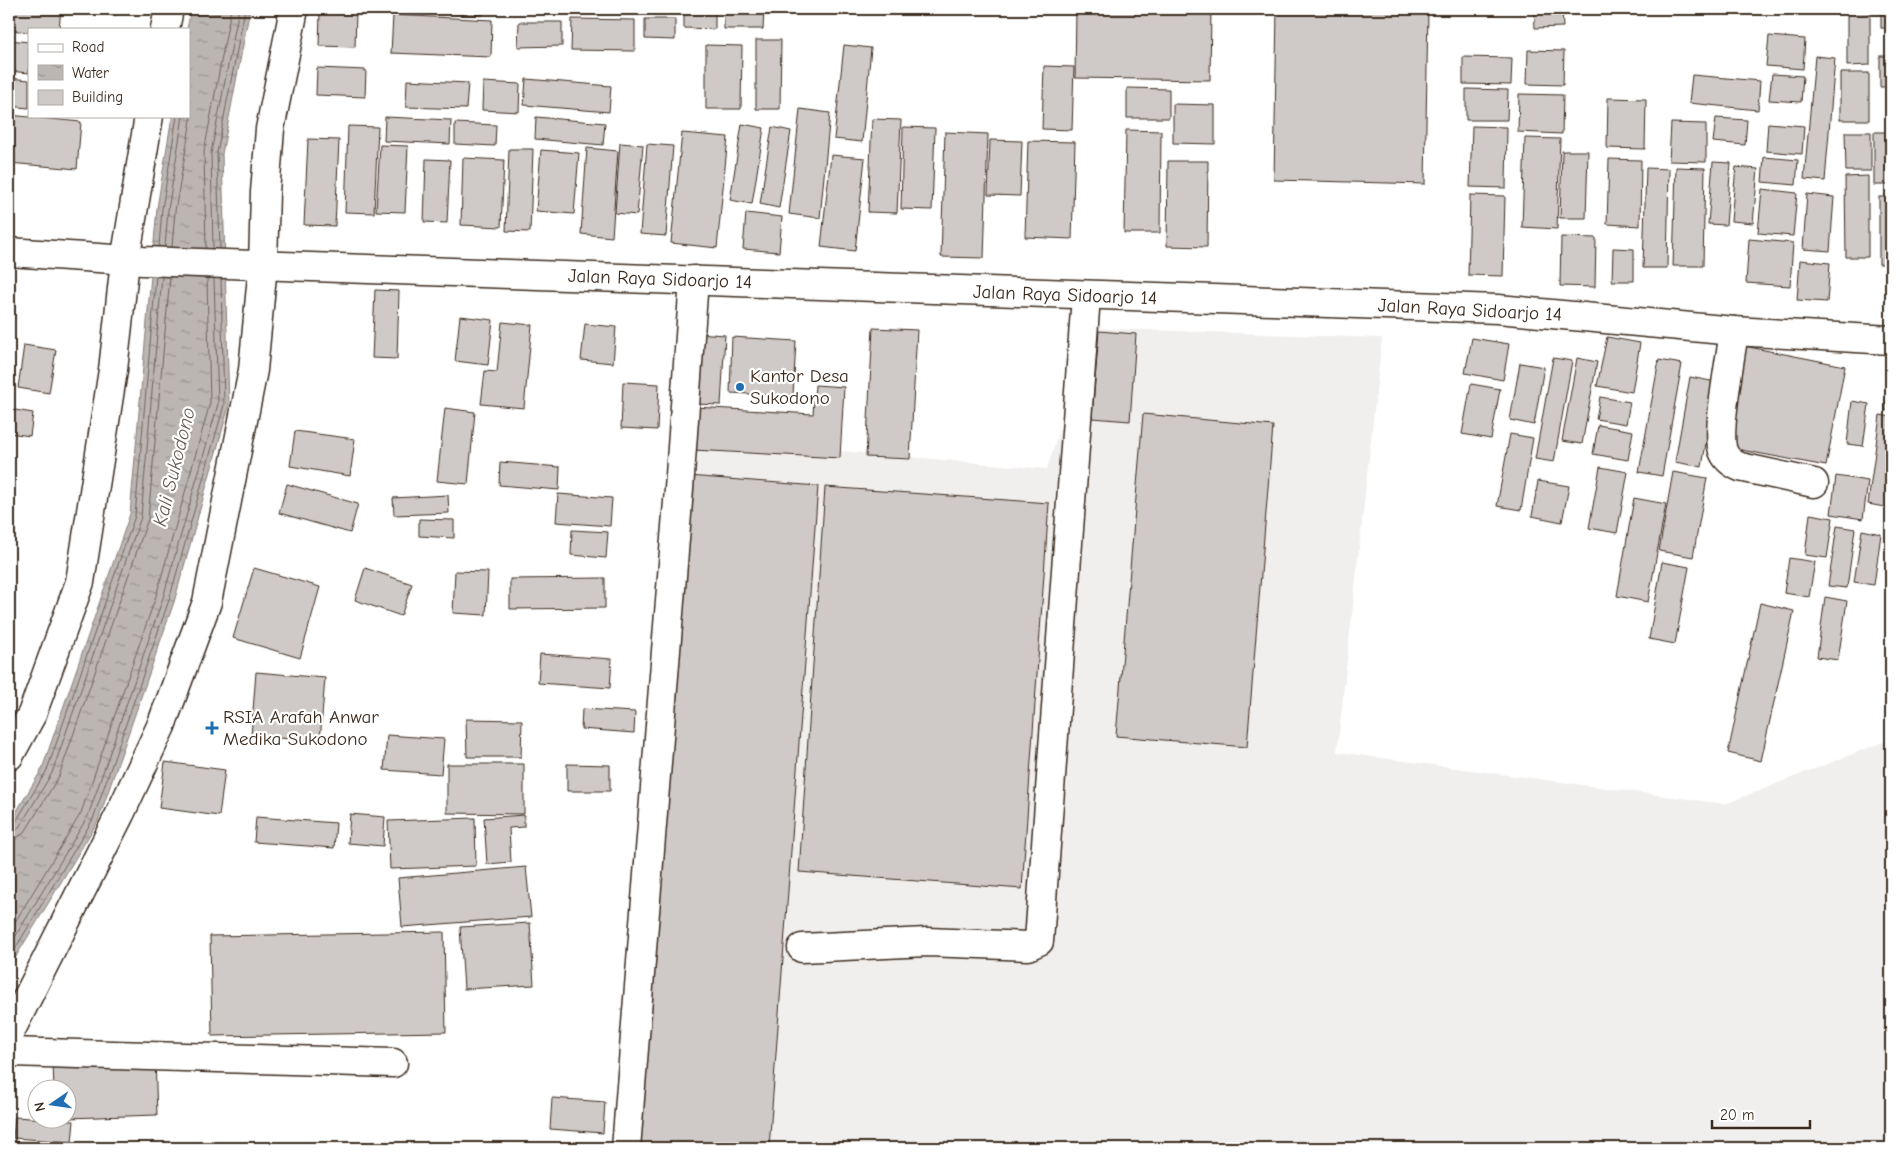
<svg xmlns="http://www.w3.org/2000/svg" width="1900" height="1157" font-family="'Comic Neue',sans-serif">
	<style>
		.built { fill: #f1efee }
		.water { fill: url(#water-ripples); stroke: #887e77 }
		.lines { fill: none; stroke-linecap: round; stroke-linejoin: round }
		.shore { stroke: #6f625a; stroke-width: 1 }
		.building { fill: #cfcac7; stroke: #3b2a1e }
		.minor-casing { stroke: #3b2a1e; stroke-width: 31 }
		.major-casing { stroke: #3b2a1e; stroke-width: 31 }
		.minor { stroke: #fff; stroke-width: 28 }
		.major { stroke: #fff; stroke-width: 28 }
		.poi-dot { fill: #1f6fb2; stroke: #fff; stroke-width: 2 }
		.labels { text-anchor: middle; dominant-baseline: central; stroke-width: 4.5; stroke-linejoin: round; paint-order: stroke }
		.street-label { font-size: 19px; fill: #3b2a1e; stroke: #fff }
		.poi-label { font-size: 19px; fill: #3b2a1e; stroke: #fff; text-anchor: start }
		.water-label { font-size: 20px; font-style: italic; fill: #685b52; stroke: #fff }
	</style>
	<defs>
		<pattern id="water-ripples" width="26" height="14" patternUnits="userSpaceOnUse" patternTransform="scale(1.25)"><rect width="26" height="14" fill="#bcb6b3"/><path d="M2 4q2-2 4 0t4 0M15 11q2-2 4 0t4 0" fill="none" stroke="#9a9491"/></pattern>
	</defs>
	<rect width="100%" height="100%" fill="#fff"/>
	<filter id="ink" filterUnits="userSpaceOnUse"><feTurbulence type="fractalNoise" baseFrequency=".02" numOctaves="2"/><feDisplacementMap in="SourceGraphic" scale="10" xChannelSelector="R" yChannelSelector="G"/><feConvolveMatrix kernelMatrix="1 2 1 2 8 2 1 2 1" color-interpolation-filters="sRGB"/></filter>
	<g filter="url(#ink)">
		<polygon class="built" points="1091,328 1382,338 1337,752 1725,804 1891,739 1891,1148 638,1148 681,437 1047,469"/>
		<polygon class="water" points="191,9 250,9 222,154 229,406 174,602 98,821 9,968 9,824 42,769 130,514 157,208 172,116 189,116 187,29"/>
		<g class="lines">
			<g class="shore">
				<polyline points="159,247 162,209 177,116"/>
				<polyline points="165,247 168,210 183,116"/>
				<polyline points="172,247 175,211 191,120 189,108"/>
				<polyline points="206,248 204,152 231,9"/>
				<polyline points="213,248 211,153 239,9"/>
				<polyline points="220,249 217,153 245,9"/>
				<polyline points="9,826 15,823 47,770 135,516 156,276"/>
				<polyline points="9,832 16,831 20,826 52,773 141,517 162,277"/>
				<polyline points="9,839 17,838 25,832 59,776 148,519 170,277"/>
				<polyline points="9,932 81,813 156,596 210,403 207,278"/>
				<polyline points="9,947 88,816 163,598 218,404 214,279"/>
				<polyline points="9,959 93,819 169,600 224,405 221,279"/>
			</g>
		</g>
		<g class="building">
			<polygon points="9,9 61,9 59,29 29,29 29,32 9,30"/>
			<polygon points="74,9 118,9 117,15 74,11"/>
			<polygon points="409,9 483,9 483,15 409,12"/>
			<polygon points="544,9 633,9 633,14 544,13"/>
			<polygon points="684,9 715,9 715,29 684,28"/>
			<polygon points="724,9 764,9 763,29 724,29"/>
			<polygon points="1076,9 1211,9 1210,80 1075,78"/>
			<polygon points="1277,9 1428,9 1425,184 1274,180"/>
			<polygon points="1534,9 1562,9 1563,27 1535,28"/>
			<polygon points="1847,9 1870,9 1870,65 1847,66"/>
			<rect x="1881" y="9" width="10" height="19"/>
			<polygon points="320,12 356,13 355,47 319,46"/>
			<polygon points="393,15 492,20 491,57 391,53"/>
			<polygon points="572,19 635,20 635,51 571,50"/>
			<polygon points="645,19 675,19 675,40 645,39"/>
			<polygon points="519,22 562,22 562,46 518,47"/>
			<polygon points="1769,36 1805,39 1803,69 1766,66"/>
			<polygon points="9,40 29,42 29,73 9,71"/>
			<polygon points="756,40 781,40 780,109 756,109"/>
			<polygon points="706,45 742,46 741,109 706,109"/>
			<polygon points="844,45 871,48 862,142 834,139"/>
			<polygon points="1528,50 1564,51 1563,85 1527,84"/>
			<polygon points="1815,56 1835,58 1825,181 1804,179"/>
			<rect x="1880" y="56" width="11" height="31"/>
			<polygon points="1463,57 1512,58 1511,85 1463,84"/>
			<polygon points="1044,66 1074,67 1072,130 1042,129"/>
			<polygon points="317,68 366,70 365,97 316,95"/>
			<rect x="1840" y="73" width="29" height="47"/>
			<polygon points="1772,74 1803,76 1801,102 1769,100"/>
			<polygon points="1692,75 1760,81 1758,110 1689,103"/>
			<polygon points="9,78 29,80 29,108 9,106"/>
			<polygon points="526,79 611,86 609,112 524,105"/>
			<polygon points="407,80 468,83 466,109 406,107"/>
			<polygon points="483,82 520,84 519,112 482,110"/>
			<polygon points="1127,88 1169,89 1169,118 1127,118"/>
			<polygon points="1466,89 1508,90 1507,120 1466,120"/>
			<polygon points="1519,94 1563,95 1562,134 1518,132"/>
			<polygon points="1608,98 1646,99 1645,149 1607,148"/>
			<polygon points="1173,104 1215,105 1215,144 1173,143"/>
			<polygon points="800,109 830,113 820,218 789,214"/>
			<polygon points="9,115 81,122 77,169 9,163"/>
			<polygon points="385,117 451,120 450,144 384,141"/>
			<polygon points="536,117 605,123 603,145 535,139"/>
			<polygon points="1716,118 1747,120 1745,145 1713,142"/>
			<polygon points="872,119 901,120 897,213 868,212"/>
			<polygon points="455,123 496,125 495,146 455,144"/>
			<polygon points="1671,123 1706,124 1706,162 1669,161"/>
			<polygon points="1768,123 1804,126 1802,154 1766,151"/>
			<polygon points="742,124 764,128 752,204 730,200"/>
			<polygon points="348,126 378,127 374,213 345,212"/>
			<polygon points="1472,126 1507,127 1506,188 1470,187"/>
			<polygon points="772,127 791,131 779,208 760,204"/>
			<polygon points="903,127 935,128 932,210 901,209"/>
			<polygon points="1126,130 1161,131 1160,233 1124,233"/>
			<polygon points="945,132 988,134 984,258 941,257"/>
			<polygon points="1845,132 1871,132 1871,171 1846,171"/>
			<rect x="1874" y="132" width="17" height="53"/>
			<polygon points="682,133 728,137 717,248 671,243"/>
			<polygon points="1525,138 1560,139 1557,229 1522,227"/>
			<polygon points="308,139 339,140 335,226 304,225"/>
			<polygon points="990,140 1022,141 1020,196 988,195"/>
			<polygon points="1028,141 1075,142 1072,239 1025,237"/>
			<polygon points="620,143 643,145 637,215 615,213"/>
			<polygon points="647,144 673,146 666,236 640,234"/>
			<polygon points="380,145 408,146 405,212 376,211"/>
			<polygon points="587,148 618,151 612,237 581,234"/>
			<polygon points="509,149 533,149 530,232 506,231"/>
			<polygon points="541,150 579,153 574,214 536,211"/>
			<polygon points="1562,151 1588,151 1586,218 1560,218"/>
			<polygon points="831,155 865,158 855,251 821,247"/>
			<polygon points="1764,157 1798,160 1796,185 1762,182"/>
			<polygon points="463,158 504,160 501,227 461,225"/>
			<polygon points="426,159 450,160 447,223 424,222"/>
			<polygon points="1609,159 1641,160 1640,226 1607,224"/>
			<polygon points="1168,161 1208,161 1207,247 1167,246"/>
			<polygon points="1713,162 1731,163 1726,225 1708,224"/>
			<polygon points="1676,167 1705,168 1703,266 1673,266"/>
			<polygon points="1736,167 1758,169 1753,223 1731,221"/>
			<polygon points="1646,168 1669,169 1667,268 1643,268"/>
			<polygon points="1868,176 1868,257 1846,257 1845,177"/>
			<polygon points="1762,189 1797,193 1793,236 1758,233"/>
			<polygon points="1807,194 1834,197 1830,251 1803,249"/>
			<polygon points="1470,195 1505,196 1503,276 1468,275"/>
			<rect x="1879" y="197" width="12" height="67"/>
			<polygon points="746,213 782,217 779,252 743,249"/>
			<polygon points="1561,237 1596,238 1595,287 1560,286"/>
			<polygon points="1749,239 1793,243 1790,286 1746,283"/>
			<polygon points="1613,248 1634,249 1634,281 1612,281"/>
			<polygon points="1800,260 1830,263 1827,302 1797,300"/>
			<polygon points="375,290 399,291 397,359 372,358"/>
			<polygon points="460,316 493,320 488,365 455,361"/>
			<polygon points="502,322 532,325 524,408 481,404 485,371 497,372"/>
			<polygon points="585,324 616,327 613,363 581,360"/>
			<polygon points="873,328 917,330 910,459 866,457"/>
			<polygon points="1099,331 1136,334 1130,421 1092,418"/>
			<polygon points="697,333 725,335 721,405 694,404"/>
			<polygon points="732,337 796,341 793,396 730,393"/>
			<polygon points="1607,337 1640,343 1632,392 1597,386"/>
			<polygon points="1472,338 1509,344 1503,380 1465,373"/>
			<polygon points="24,345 56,350 49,393 18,388"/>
			<polygon points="1744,346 1845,366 1826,466 1725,447"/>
			<polygon points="1553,358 1572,361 1554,462 1535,459"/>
			<polygon points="1577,358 1597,362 1582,444 1562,441"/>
			<polygon points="1659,360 1682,364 1662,476 1639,472"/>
			<polygon points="1520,363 1544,367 1534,425 1510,420"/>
			<polygon points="1891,364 1891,411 1885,410"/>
			<polygon points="1690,377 1716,382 1702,467 1675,462"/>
			<polygon points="623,382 659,384 657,430 621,428"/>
			<polygon points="1471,384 1500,389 1491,439 1462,434"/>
			<polygon points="815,385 844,387 840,458 693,450 695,407 813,414"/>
			<polygon points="1600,397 1630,402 1626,424 1596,419"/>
			<polygon points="1852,401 1869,404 1863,446 1847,444"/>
			<polygon points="445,408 475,412 468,484 437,481"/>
			<polygon points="9,409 33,413 30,436 9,433"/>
			<polygon points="1143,414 1273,426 1247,747 1116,736"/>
			<polygon points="1880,415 1891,417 1890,508 1868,504"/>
			<polygon points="1598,425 1633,431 1628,460 1593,454"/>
			<polygon points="295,431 355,439 350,476 290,466"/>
			<polygon points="1510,434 1533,438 1521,510 1497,506"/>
			<polygon points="500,462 560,467 559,490 499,485"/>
			<polygon points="1600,467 1628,472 1617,533 1589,528"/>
			<polygon points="1673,472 1707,478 1693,557 1659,551"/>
			<polygon points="688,476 818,486 769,1148 639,1148"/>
			<polygon points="1836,476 1868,481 1863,519 1831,514"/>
			<polygon points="1538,481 1569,486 1562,522 1532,516"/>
			<polygon points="287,484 358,504 350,533 279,513"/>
			<polygon points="825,487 1049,503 1022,889 799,872"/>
			<polygon points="558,494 612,498 610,526 556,522"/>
			<polygon points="448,495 449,513 394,515 393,498"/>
			<polygon points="1634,498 1666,504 1648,602 1617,596"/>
			<polygon points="1810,514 1833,518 1827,558 1805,555"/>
			<polygon points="419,519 454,520 454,538 419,536"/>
			<polygon points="1837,526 1855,529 1847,588 1828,586"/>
			<polygon points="572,530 608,532 606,558 571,555"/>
			<polygon points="1862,530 1881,534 1874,585 1854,582"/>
			<polygon points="1789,558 1815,562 1809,597 1784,593"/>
			<polygon points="1662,562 1689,567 1675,644 1649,639"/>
			<polygon points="254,568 320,587 300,658 233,638"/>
			<polygon points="365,568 412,584 401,616 355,600"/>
			<polygon points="455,571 488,572 486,615 453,613"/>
			<polygon points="605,578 605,608 510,609 510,579"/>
			<polygon points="1825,597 1847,601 1838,660 1817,657"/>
			<polygon points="1760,603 1794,611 1761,761 1728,753"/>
			<polygon points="540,654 612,659 610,688 538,683"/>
			<polygon points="256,672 325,678 320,741 251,736"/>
			<polygon points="582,709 635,712 634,733 581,729"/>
			<polygon points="466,719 522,720 521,757 467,757"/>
			<polygon points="387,735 444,739 441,774 384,770"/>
			<polygon points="165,762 225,770 219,816 159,808"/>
			<polygon points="447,764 524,764 524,814 447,813"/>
			<polygon points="567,764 610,765 610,791 567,791"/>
			<polygon points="350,814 385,817 383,846 348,843"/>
			<polygon points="524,815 524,827 509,828 511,862 487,864 484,818"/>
			<polygon points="256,817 336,823 334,848 254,842"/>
			<polygon points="475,818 476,866 390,869 388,821"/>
			<polygon points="526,867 531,917 402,927 398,878"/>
			<polygon points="530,923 534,985 464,989 460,927"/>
			<polygon points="444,932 446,1032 212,1036 210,936"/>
			<polygon points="155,1059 157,1115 68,1118 68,1090 54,1090 53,1063"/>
			<polygon points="552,1098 605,1102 603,1133 550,1129"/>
			<polygon points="15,1117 74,1121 72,1142 13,1138"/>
			<polygon points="9,1141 75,1145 75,1148 9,1148"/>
		</g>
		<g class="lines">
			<g class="minor-casing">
				<g id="minor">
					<path d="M 1734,331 C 1731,356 1716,431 1723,451 C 1726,459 1733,464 1740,467 L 1814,483"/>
					<polyline points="802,948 927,942 1028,946 1039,941 1086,296"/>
					<polyline points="9,1034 120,814 161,726 207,602 253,370 263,265 265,192 270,129 294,9"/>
					<polyline points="9,1052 393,1063"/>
					<polyline points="626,1148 679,489 694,280"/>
				</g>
			</g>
			<g class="major-casing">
				<g id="major">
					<polyline points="165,29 169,9"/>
					<polyline points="9,252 143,261 1498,309 1734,331 1891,340"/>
					<polyline points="9,756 32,714 80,582 113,370 125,261 149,116"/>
				</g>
			</g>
			<use href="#minor" class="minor"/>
			<use href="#major" class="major"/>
		</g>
	</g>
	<g class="poi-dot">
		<circle cx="740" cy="387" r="5"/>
		<path d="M209.5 720.5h5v5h5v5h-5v5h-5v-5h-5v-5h5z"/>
	</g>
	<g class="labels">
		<g class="street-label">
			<text transform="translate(660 279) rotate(2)">Jalan Raya Sidoarjo 14</text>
			<text transform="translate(1065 295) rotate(2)">Jalan Raya Sidoarjo 14</text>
			<text transform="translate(1470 310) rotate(3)">Jalan Raya Sidoarjo 14</text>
		</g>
		<g class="poi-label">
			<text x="750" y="376">Kantor Desa<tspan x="750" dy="22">Sukodono</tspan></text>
			<text x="223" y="717">RSIA Arafah Anwar<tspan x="223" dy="22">Medika Sukodono</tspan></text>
		</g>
		<g class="water-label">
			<text transform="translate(174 467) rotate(-76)">Kali Sukodono</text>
		</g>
	</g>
	<rect width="1900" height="1157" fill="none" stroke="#fff" stroke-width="30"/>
	<rect x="15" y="15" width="1870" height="1127" fill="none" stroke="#3b2a1e" stroke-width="2" filter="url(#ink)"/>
	<rect x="28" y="28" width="162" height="90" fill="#ffffff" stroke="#b1aaa5"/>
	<rect x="38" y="44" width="25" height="8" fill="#ffffff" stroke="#b1aaa5"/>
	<text x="72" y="52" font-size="15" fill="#3b2a1e">Road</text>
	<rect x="38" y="65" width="25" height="15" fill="url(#water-ripples)" stroke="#b1aaa5"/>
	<text x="72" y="78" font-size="15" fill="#3b2a1e">Water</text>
	<rect x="38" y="90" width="25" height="15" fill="#cfcac7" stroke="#b1aaa5"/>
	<text x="72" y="102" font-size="15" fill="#3b2a1e">Building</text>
	<g transform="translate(52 1104) rotate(257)"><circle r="24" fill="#ffffff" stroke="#b1aaa5"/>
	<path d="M0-4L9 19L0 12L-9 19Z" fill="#1f6fb2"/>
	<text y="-8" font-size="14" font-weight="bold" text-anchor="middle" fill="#3b2a1e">N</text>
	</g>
	<path d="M1712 1120v8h98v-8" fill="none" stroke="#3b2a1e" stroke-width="2.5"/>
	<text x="1720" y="1120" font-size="15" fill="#3b2a1e" stroke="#ffffff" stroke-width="4" paint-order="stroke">20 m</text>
</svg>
